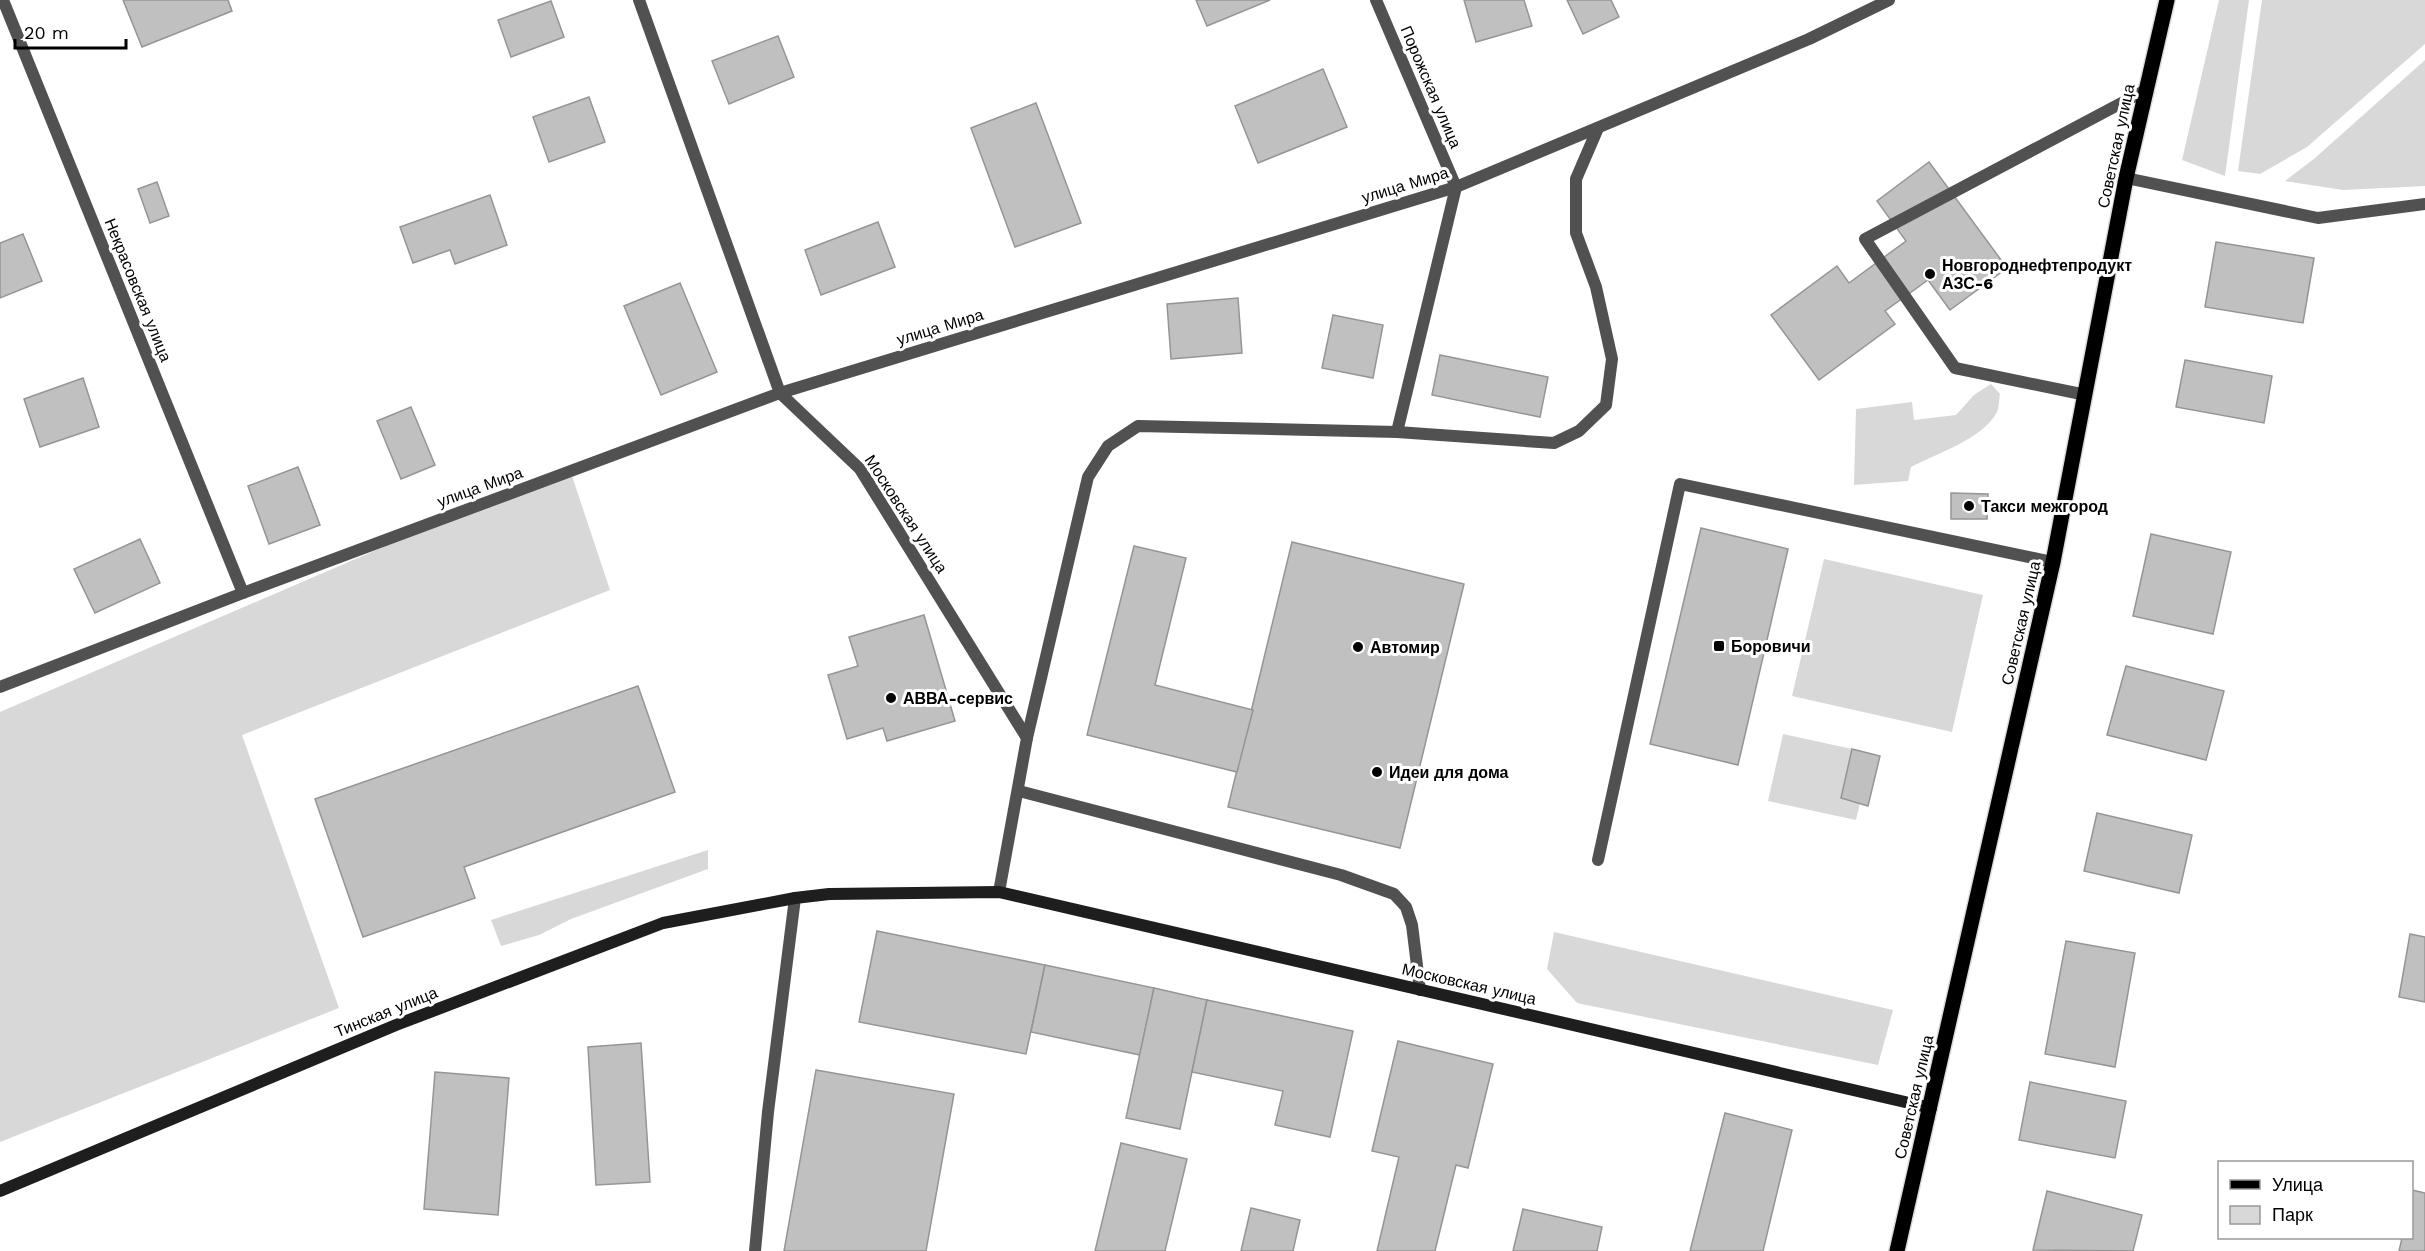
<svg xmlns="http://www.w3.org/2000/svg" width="2425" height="1251" font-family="'Work Sans',sans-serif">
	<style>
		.green { fill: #d8d8d8 }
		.building { fill: #c0c0c0; stroke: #959595; stroke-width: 1.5 }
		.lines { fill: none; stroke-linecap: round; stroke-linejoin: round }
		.primary-casing { stroke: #dbdbdb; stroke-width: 18 }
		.lane { stroke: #515151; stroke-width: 12 }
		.street { stroke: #515151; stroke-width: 12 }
		.secondary { stroke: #1e1e1e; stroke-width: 12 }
		.primary { stroke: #000; stroke-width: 15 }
		.poi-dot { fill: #000; stroke: #fff; stroke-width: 2 }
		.labels { text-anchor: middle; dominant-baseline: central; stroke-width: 6; stroke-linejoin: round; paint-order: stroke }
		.street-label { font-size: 16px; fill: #000; stroke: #fff }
		.poi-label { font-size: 16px; font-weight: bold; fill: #000; stroke: #fff; text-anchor: start }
	</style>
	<rect width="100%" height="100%" fill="#fff"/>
	<g class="green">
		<polygon points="2219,0 2249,0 2225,176 2182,160"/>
		<polygon points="2262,0 2425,0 2425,44 2307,147 2260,174 2238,171"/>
		<polygon points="2425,60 2425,186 2343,190 2285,181 2315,158"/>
		<path d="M 1991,384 L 2000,394 C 1999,399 1999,407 1997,412 C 1984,438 1936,454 1911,467 L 1908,481 L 1854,485 L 1856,409 L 1912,402 L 1914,420 L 1956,415 L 1974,395 Z"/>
		<polygon points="569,467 610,590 242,735 339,1008 0,1142 0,712"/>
		<polygon points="1824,559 1983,595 1952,732 1792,696"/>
		<polygon points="1783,734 1852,749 1841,798 1860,803 1856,820 1768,801"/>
		<polygon points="708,850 708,869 571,919 539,935 501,946 491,920"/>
		<polygon points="1554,932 1893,1010 1878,1065 1577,1003 1547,969"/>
	</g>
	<g class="building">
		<polygon points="123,0 228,0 232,11 142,47"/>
		<polygon points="1196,0 1270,0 1207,26"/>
		<polygon points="1464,0 1524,0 1532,26 1476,42"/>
		<polygon points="1567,0 1611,0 1619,17 1583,34"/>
		<polygon points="551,1 564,37 511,57 498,20"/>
		<polygon points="778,36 794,77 729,104 712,61"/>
		<polygon points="1323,69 1347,127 1258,163 1235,106"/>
		<polygon points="589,97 605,142 549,162 533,117"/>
		<polygon points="1036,103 1081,223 1015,247 971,128"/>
		<polygon points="1929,162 2007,268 1950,310 1928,280 1885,311 1895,324 1819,380 1771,315 1837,266 1849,283 1906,241 1877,201"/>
		<polygon points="157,182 169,216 150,223 138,189"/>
		<polygon points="490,195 507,245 455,264 450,250 413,263 400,227"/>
		<polygon points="878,222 895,267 821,295 805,250"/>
		<polygon points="23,234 42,281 0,298 0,243"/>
		<polygon points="2216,242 2314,258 2303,323 2205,307"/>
		<polygon points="680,283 717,372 661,395 624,306"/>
		<polygon points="1238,298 1242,353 1171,359 1167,304"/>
		<polygon points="1333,315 1383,325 1373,378 1322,368"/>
		<polygon points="1440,355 1548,377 1540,417 1432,395"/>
		<polygon points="2185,360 2272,376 2264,423 2176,407"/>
		<polygon points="83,378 99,427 40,447 24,399"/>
		<polygon points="411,407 435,465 401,479 377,421"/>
		<polygon points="298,467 320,525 269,544 248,486"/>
		<polygon points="1951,493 1988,494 1987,519 1951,519"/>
		<polygon points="1701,528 1788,549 1738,765 1650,744"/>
		<polygon points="2151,534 2231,552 2213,634 2133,616"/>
		<polygon points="140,539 160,583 95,613 74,569"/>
		<polygon points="1292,542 1464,584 1400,848 1228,807"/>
		<polygon points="1134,546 1186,558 1155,685 1253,710 1237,772 1087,735"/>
		<polygon points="924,615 955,721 887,741 883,728 847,739 828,675 858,666 849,637"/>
		<polygon points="2126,666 2224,691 2206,760 2107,735"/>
		<polygon points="638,686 675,792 464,867 475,898 363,937 315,799"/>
		<polygon points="1852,749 1880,756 1868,806 1841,798"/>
		<polygon points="2097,813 2192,835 2179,893 2084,871"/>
		<polygon points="877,931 1045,965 1026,1054 859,1022"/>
		<polygon points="2410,934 2425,937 2425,1002 2399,997"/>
		<polygon points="2066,941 2135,953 2115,1067 2045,1054"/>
		<polygon points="1045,965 1154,988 1140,1055 1031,1032"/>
		<polygon points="1154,988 1207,1000 1180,1129 1126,1118"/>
		<polygon points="1207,1000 1353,1031 1330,1137 1275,1125 1283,1091 1192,1072"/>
		<polygon points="1398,1041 1493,1064 1468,1168 1456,1165 1435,1251 1377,1251 1399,1157 1372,1151"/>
		<polygon points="641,1043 650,1182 596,1185 588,1047"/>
		<polygon points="816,1070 954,1094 926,1251 784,1251"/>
		<polygon points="435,1072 509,1078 498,1215 424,1209"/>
		<polygon points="2030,1082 2126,1101 2115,1158 2019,1140"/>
		<polygon points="1725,1113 1792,1130 1763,1251 1690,1251"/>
		<polygon points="1121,1143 1187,1159 1165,1251 1095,1251"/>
		<polygon points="2412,1190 2425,1193 2425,1251 2399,1251 2402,1238 2412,1238"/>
		<polygon points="2047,1191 2142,1215 2133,1251 2033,1250"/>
		<polygon points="1251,1208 1300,1220 1293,1251 1241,1251"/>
		<polygon points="1523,1209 1602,1227 1597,1251 1513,1251"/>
	</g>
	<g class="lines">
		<g class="primary-casing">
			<polyline id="primary" points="1897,1251 2053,562 2126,178 2167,0"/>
		</g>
		<g class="lane">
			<polyline points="2086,395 1955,368 1865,239 2146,90"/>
			<polyline points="1397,432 1456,187"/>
			<polyline points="1027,738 1088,477 1108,446 1138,426 1397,432 1554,443 1579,431 1606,405 1612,359 1596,287 1576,233 1576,179 1598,128"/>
			<polyline points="1019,791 1341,875 1394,894 1406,907 1412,925 1420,990"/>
			<polyline points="1598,860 1680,484 2053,562"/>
			<polyline points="755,1251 768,1112 795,898"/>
		</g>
		<g class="street">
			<polyline points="3,0 243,593"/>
			<polyline points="639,0 780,393 860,469 1027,738 999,892"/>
			<polyline points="1376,0 1456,187"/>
			<polyline points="2126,178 2318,218 2425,204"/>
			<polyline points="0,687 243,593 780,393 1456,187 1809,39 1889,0"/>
		</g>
		<polyline class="secondary" points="0,1191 396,1025 663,923 795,898 829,894 999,892 1931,1108"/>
		<use href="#primary" class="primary"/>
	</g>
	<g class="poi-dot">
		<circle cx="1930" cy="274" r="6"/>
		<circle cx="1969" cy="506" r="6"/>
		<rect x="1713" y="640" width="12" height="12" rx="3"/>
		<circle cx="1358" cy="647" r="6"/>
		<circle cx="891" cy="698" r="6"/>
		<circle cx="1377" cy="772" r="6"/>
	</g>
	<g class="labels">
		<g class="street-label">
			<text transform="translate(1431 87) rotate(67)">Порожская улица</text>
			<text transform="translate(2116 146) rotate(-78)">Советская улица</text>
			<text transform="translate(1405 185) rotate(-17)">улица Мира</text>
			<text transform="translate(138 290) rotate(68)">Некрасовская улица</text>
			<text transform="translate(940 327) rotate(-17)">улица Мира</text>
			<text transform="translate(480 487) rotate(-20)">улица Мира</text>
			<text transform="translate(906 514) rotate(57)">Московская улица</text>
			<text transform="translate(2021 623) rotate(-77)">Советская улица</text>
			<text transform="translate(1469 984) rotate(13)">Московская улица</text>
			<text transform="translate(386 1012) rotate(-22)">Тинская улица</text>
			<text transform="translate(1914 1097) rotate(-77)">Советская улица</text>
		</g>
		<g class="poi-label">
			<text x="1942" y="265">Новгороднефтепродукт<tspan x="1942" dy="18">АЗС-6</tspan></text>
			<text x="1981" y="506">Такси межгород</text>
			<text x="1731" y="646">Боровичи</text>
			<text x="1370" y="647">Автомир</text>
			<text x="903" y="698">АВВА-сервис</text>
			<text x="1389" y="772">Идеи для дома</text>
		</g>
	</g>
	<rect x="2218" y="1161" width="195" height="78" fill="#ffffff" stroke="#999999" stroke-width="1.5"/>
	<rect x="2230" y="1180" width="30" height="9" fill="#000000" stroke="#999999" stroke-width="1.5"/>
	<text x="2272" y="1191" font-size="18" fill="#000000">Улица</text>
	<rect x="2230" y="1206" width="30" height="18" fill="#d8d8d8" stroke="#999999" stroke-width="1.5"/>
	<text x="2272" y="1221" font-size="18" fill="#000000">Парк</text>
	<path d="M15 39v9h111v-9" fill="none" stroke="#000000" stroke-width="3"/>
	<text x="24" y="39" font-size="18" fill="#000000" stroke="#ffffff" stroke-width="4.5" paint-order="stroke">20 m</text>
</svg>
